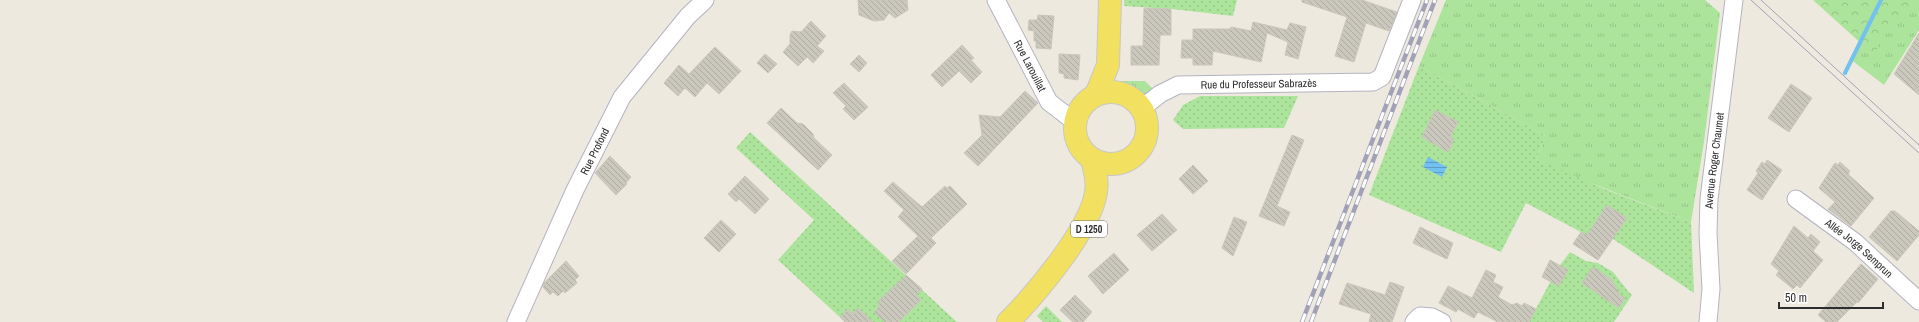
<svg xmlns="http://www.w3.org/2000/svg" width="1919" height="322" font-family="'Archivo Narrow',sans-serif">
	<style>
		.grass { fill: url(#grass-tufts) }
		.forest { fill: url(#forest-crowns) }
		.garden { fill: url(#garden-dots) }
		.water { fill: url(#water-rules) }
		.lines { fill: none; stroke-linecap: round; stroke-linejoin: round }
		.stream { stroke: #72c1f0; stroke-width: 4 }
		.building { fill: url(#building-back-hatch); stroke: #cac6b8 }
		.minor-casing { stroke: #b3b4c0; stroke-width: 19 }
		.major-casing { stroke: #c8c8c8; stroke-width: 24 }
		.minor { stroke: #fff; stroke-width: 17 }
		.major { stroke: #f2e060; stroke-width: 22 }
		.tram { stroke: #a1a2b7; stroke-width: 1 }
		.rail-casing { stroke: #a1a2b7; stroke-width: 4.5 }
		.rail { stroke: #fff; stroke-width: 3; stroke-dasharray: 9; stroke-linecap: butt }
		.labels { text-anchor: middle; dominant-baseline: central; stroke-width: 4; stroke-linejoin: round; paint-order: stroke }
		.shield { fill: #fff; stroke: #6c6c6c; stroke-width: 1 }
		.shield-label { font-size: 10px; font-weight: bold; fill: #2d2d2d }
		.street-label { font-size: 11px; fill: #2d2d2d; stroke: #fff }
	</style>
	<defs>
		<pattern id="grass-tufts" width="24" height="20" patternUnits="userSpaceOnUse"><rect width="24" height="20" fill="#ace49c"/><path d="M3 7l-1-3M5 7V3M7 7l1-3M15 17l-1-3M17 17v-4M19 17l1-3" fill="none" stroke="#94c487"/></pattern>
		<pattern id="forest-crowns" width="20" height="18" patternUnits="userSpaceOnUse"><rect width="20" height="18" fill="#ace49c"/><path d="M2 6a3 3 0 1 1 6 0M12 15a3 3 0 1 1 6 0" fill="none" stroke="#94c487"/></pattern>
		<pattern id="garden-dots" width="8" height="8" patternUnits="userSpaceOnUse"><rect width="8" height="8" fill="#ace49c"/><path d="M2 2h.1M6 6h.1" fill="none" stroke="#94c487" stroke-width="1.8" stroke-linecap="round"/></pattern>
		<pattern id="water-rules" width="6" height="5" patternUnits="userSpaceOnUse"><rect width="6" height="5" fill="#72c1f0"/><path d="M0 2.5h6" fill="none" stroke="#5e9dc3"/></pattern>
		<pattern id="building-back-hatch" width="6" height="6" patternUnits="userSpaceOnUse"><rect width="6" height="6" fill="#cac7bd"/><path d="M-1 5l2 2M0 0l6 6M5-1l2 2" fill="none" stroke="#aeaba3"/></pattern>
	</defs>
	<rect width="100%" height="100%" fill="#eee9df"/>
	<g class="grass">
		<polygon points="1446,0 1705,0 1720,13 1704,142 1691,222 1565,173 1536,159 1546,136 1419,66"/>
		<polygon points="1879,0 1919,0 1919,30 1884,85 1850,59"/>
		<path d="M 1120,81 L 1145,81 L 1153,89 C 1151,92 1147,97 1143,98 C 1138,99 1122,86 1120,81 Z"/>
	</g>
	<polygon class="forest" points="1813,0 1912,0 1905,13 1893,23 1880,39 1875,56"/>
	<g class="garden">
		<polygon points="1124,0 1237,0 1233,16 1172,9 1124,6"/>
		<polygon points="1419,66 1546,136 1536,159 1607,190 1691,222 1694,293 1604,233 1598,241 1526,203 1501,252 1369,195"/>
		<polygon points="1200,96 1298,96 1284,128 1183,129 1173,120 1183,105"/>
		<polygon points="750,132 957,322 845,322 778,260 814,220 736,148"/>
		<polygon points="1570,252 1586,261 1598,263 1613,272 1628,291 1632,295 1614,322 1529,322 1557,269"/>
		<polygon points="1046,306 1062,322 1043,322 1037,316"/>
	</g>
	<polygon class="water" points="1428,157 1447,167 1442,177 1423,167"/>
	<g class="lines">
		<polyline class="stream" points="1845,73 1881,0"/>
	</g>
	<g class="building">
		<polygon points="858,0 907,0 908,10 895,18 889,13 884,20 874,21 859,15"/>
		<polygon points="1302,0 1362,0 1397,12 1389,31 1366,23 1354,62 1335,56 1347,17 1302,2"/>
		<polygon points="1144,8 1171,9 1171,35 1160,35 1159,65 1131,65 1131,46 1143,46"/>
		<polygon points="1038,15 1054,16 1051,49 1036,48 1036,41 1034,41 1034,31 1028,30 1029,20 1037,20"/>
		<polygon points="811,21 826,36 817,46 824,51 813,63 807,57 798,66 783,52 790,44 790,35 792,31 801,32"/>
		<polygon points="1253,22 1287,30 1290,23 1306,27 1298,59 1285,55 1288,42 1267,33 1261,62 1213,51 1212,65 1193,65 1193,58 1181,58 1182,40 1193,40 1193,29 1230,29 1231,27 1251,31"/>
		<polygon points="1919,33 1919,95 1894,74"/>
		<polygon points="962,45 974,58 971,60 982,72 971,83 959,71 942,87 931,75"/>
		<polygon points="715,47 741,71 719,94 707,83 695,97 685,88 678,96 664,83 679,65 689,74"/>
		<polygon points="765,54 777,64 768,73 757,63"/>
		<polygon points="1059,54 1080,55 1078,80 1064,78 1064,74 1059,73"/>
		<polygon points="859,55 867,63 859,72 850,64"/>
		<polygon points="844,83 868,107 854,120 843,109 846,106 833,93"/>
		<polygon points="1791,84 1812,98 1789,132 1768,118"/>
		<polygon points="1025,91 1038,103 978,166 964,153 982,135 979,115 1000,117"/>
		<polygon points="781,108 797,123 803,124 813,134 814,138 832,155 818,170 767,123"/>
		<polygon points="1435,110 1458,122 1450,137 1454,139 1448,152 1422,137"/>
		<polygon points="1292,135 1304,140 1277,206 1290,212 1284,226 1259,216"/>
		<polygon points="610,156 631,177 626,183 627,184 616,195 595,173"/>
		<polygon points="1767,160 1782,170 1762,200 1747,190 1758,173 1756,171 1762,162 1765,164"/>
		<polygon points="1840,162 1850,171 1848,174 1874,198 1851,226 1828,209 1835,202 1819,188 1835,163 1838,165"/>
		<polygon points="1193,165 1208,181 1193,194 1179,179"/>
		<polygon points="745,176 769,199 755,214 739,199 736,202 728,194"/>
		<polygon points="893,182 922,207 945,186 947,188 950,186 967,204 931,238 936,243 906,274 892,261 918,236 898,217 904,210 884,191"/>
		<polygon points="1607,205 1627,218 1598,260 1573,244 1581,232 1587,235"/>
		<polygon points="1891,211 1895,211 1919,231 1919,235 1897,261 1869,237"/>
		<polygon points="1162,214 1177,230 1152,251 1137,235"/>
		<polygon points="1234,217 1247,222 1233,256 1222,248"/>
		<polygon points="721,220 736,234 719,252 704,238"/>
		<polygon points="1794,226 1808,238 1811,234 1820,242 1813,251 1823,260 1800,288 1797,285 1793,289 1776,275 1779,271 1771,264"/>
		<polygon points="1420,227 1453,243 1447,259 1413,243"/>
		<polygon points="1114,253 1129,270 1103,294 1088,276"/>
		<polygon points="1550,260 1568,270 1559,286 1542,277"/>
		<polygon points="566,261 579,276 575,280 577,283 565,293 563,291 558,296 553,292 550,295 543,287 544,283"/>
		<polygon points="1861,264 1878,279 1858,303 1857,302 1837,322 1826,322 1818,315"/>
		<polygon points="1593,267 1612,280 1620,295 1625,298 1619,308 1582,283"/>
		<polygon points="1486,270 1496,275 1493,282 1503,287 1498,297 1512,305 1517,303 1522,306 1524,303 1536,309 1529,322 1498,322 1478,312 1474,318 1458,309 1456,312 1439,303 1448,286 1472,298"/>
		<polygon points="906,275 922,289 916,295 921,300 899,322 885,322 874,312 879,307 879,301"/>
		<polygon points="1390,282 1404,287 1392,322 1369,322 1371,314 1339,304 1347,283 1385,295"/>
		<polygon points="1075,295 1092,312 1083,322 1073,322 1060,310"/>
		<polygon points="858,308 873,322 845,322 840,317 848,309 853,314"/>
	</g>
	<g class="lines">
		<g class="minor-casing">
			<g id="minor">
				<path id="s1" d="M 996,0 L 1049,102 L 1075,122"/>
				<path id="s2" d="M 1141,109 L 1160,94 L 1178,85 L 1373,82 L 1382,77 L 1412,0"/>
				<path id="s3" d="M 1796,199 L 1855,242 L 1919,301"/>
				<path id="s4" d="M 516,322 L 575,190 L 622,97 L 688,16 L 705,0"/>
				<polyline points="1414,322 1420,316 1432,317 1442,322"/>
				<path id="s5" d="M 1708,322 L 1711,289 L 1708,233 L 1709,199 L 1734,0"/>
			</g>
		</g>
		<g class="major-casing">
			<g id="major">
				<circle cx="1111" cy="128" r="36"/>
				<polyline points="1096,95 1108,65 1110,0"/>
				<path d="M 1008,322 C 1035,295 1091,229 1096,192 C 1098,181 1095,170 1092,159"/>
			</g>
		</g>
		<use href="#minor" class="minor"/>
		<use href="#major" class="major"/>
		<g class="tram">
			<polyline points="1751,0 1919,153"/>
			<polyline points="1761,0 1919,145"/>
		</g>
		<g class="rail-casing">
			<g id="rail">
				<polyline points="1302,322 1427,0"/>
				<polyline points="1311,322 1435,0"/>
			</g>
		</g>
		<use href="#rail" class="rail"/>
	</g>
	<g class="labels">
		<rect class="shield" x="1071" y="221" width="36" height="16" rx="3"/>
		<g class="shield-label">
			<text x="1089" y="229">D 1250</text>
		</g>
		<g class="street-label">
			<text stroke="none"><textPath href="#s1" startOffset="74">Rue Larouillat</textPath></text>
			<text stroke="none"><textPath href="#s2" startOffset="125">Rue du Professeur Sabrazès</textPath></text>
			<text stroke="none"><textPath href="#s4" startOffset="188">Rue Profond</textPath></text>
			<text stroke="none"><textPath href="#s5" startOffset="162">Avenue Roger Chaumet</textPath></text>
			<text stroke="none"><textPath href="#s3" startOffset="80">Allée Jorge Semprun</textPath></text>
		</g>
	</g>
	<path d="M1779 302v6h104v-6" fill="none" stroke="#2d2d2d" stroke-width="2"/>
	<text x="1785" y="302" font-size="12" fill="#2d2d2d" stroke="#ffffff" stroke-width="3" paint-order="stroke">50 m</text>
</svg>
